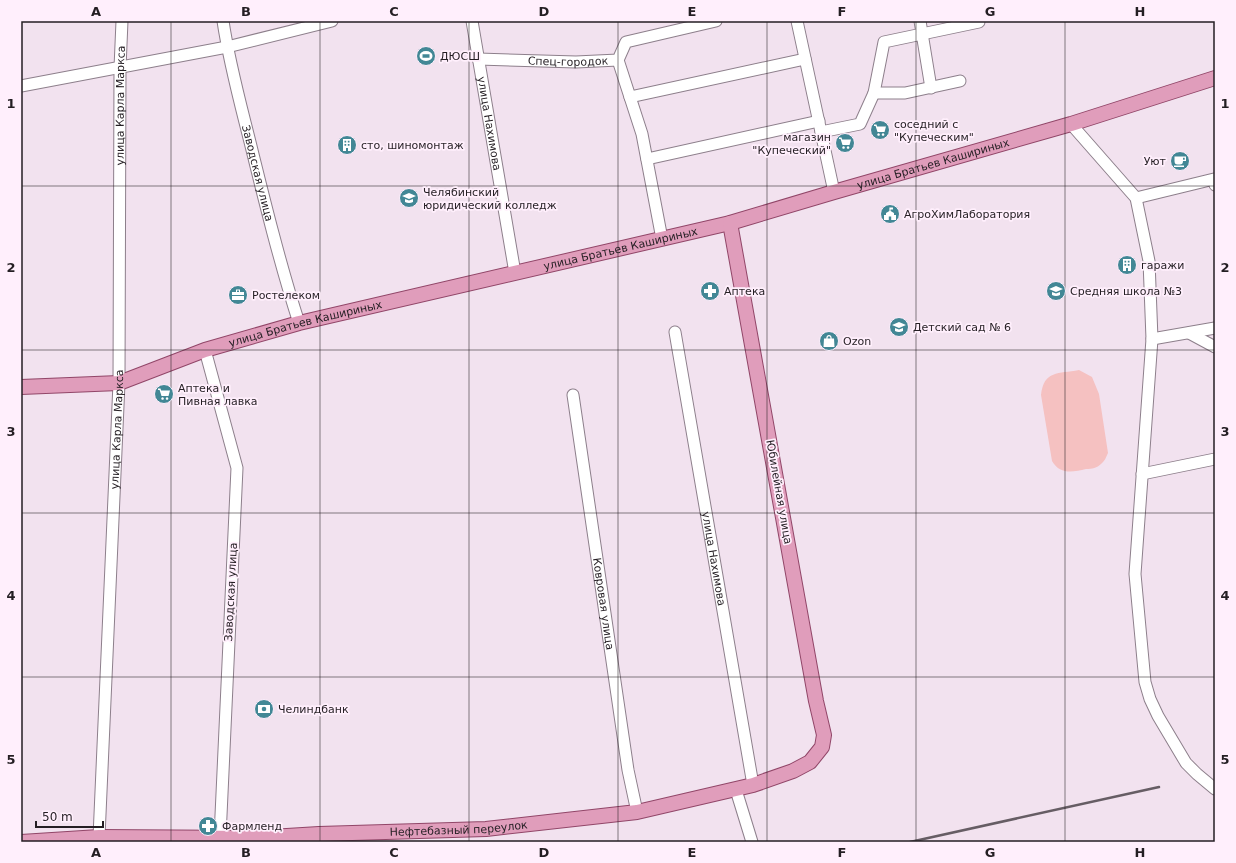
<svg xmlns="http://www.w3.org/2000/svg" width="1236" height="863" font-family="'DejaVu Sans',sans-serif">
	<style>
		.green { fill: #f5c1c1 }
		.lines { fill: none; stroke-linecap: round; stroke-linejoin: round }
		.minor-casing { stroke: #8d7f8b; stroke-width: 13 }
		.major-casing { stroke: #914668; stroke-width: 16 }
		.minor { stroke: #fff; stroke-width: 11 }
		.major { stroke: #e09dbb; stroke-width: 14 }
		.rail { stroke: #665d64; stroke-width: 2.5 }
		.grid { fill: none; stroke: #241e23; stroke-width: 1; stroke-opacity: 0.55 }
		.labels { text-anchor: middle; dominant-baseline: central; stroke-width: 3.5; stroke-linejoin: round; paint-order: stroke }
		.poi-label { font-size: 11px; fill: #241e23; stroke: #ffeffc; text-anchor: start }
		.street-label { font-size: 11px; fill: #241e23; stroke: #ffeffc }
		.neatline { fill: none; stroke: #241e23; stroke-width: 1.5 }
		.grid-label { font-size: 13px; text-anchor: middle; font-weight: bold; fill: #241e23 }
	</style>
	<rect width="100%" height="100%" fill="#f2e2ef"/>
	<path class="green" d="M 1079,370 L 1092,377 L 1099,394 L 1108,453 C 1106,457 1105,461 1101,464 C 1097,468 1092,469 1086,469 C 1073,472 1060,475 1052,461 L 1041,395 C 1044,370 1058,374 1079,370 Z"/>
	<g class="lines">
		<g class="minor-casing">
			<g id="minor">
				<path id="s1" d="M 223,21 C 229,62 240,102 250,142 C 265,203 280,264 299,323"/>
				<path id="s2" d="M 472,21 L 515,273"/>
				<polyline points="797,21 834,192"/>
				<polyline points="920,21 931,88"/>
				<path id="s3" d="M 478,59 L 576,62 L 618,60 L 626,42 L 716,21"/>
				<polyline points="618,60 642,134 662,239"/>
				<polyline points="21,86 227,47 332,21"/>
				<polyline points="874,93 905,93 960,81"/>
				<polyline points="630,97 805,59"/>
				<polyline points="1071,124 1136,198 1149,261 1152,339 1135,574 1145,682 1150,699 1158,716 1186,763 1197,774 1215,789"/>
				<polyline points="821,132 860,124 874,93 884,42 979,22"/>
				<polyline points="647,159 819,121"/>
				<polyline points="1136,198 1214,179 1215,185"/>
				<path id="s4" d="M 675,332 L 753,785"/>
				<polyline points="1189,333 1215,347"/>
				<polyline points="1152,339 1215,328"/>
				<polyline points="205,350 237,468 220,837"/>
				<path id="s5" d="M 573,395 L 628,770 L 637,812"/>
				<polyline points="1142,474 1215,459"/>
				<polyline points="736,790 752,842"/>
				<path id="s6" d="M 99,837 L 119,383 L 120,68 L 122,21"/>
			</g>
		</g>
		<g class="major-casing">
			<g id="major">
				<path id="s7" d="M 21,387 L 119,383 L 205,350 L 299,323 L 730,223 L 834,192 L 1071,124 L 1215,78"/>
				<path id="s8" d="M 21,842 L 99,837 L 254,838 L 319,834 L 486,829 L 637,812 L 753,785 L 793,771 L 810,762 L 822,747 L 824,735 L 816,701 L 730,223"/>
			</g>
		</g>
		<use href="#minor" class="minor"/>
		<use href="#major" class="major"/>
		<polyline class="rail" points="910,842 1159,787"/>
	</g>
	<path class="grid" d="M 171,21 L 171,842M 320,21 L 320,842M 469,21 L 469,842M 618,21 L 618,842M 767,21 L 767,842M 916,21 L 916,842M 1065,21 L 1065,842M 21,186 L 1215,186M 21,350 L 1215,350M 21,513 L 1215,513M 21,677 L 1215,677"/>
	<defs>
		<g id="stadium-disc" transform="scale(1)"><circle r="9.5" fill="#428795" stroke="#ffeffc"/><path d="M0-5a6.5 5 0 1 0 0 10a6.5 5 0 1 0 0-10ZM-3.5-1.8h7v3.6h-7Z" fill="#fff"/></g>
		<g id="supermarket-disc" transform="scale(1)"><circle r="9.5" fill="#428795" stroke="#ffeffc"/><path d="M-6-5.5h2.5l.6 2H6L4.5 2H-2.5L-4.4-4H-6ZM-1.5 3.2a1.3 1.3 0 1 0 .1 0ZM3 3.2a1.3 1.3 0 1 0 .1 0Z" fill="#fff"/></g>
		<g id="building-disc" transform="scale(1)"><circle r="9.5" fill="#428795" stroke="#ffeffc"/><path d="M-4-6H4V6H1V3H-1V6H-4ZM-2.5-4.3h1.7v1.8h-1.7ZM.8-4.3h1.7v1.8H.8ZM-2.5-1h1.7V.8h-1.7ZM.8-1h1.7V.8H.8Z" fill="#fff"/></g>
		<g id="cafe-disc" transform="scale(1)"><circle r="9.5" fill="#428795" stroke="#ffeffc"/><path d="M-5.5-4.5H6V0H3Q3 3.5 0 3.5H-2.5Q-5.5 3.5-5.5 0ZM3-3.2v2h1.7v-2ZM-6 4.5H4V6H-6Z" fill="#fff"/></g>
		<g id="university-disc" transform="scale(1)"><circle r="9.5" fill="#428795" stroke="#ffeffc"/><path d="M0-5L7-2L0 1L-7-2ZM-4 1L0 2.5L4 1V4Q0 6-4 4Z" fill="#fff"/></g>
		<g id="civic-disc" transform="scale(1)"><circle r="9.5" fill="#428795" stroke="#ffeffc"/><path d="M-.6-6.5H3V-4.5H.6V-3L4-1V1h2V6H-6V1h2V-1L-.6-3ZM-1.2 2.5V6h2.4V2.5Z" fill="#fff"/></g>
		<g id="pharmacy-disc" transform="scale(1)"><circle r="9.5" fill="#428795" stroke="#ffeffc"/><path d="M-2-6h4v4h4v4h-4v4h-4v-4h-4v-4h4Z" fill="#fff"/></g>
		<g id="school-disc" transform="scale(1)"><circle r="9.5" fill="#428795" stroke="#ffeffc"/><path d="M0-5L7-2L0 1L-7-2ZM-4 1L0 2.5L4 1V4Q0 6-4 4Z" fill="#fff"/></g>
		<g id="office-disc" transform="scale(1)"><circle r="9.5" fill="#428795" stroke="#ffeffc"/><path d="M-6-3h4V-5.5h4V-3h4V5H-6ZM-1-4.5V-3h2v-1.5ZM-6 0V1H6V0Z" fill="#fff"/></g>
		<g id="shop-disc" transform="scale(1)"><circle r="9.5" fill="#428795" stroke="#ffeffc"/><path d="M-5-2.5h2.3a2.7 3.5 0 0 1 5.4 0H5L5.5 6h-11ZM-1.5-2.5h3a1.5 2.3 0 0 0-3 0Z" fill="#fff"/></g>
		<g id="bank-disc" transform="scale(1)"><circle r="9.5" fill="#428795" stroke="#ffeffc"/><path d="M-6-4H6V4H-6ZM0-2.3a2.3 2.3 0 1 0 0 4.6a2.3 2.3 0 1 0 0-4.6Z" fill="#fff"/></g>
	</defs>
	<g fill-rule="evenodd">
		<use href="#stadium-disc" x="426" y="56"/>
		<use href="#supermarket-disc" x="880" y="130"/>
		<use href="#supermarket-disc" x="845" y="143"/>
		<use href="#building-disc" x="347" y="145"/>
		<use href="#cafe-disc" x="1180" y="161"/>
		<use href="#university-disc" x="409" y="198"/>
		<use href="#civic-disc" x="890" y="214"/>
		<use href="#building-disc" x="1127" y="265"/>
		<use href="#pharmacy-disc" x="710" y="291"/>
		<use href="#school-disc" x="1056" y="291"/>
		<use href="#office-disc" x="238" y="295"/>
		<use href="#school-disc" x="899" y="327"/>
		<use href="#shop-disc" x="829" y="341"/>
		<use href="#supermarket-disc" x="164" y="394"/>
		<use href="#bank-disc" x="264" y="709"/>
		<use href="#pharmacy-disc" x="208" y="826"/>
	</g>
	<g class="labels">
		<g class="poi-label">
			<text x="440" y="56">ДЮСШ</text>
			<text x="894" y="124">соседний с<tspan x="894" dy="13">"Купеческим"</tspan></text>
			<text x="831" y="137" text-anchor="end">магазин<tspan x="831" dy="13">"Купеческий"</tspan></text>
			<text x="361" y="145">сто, шиномонтаж</text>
			<text x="1166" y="161" text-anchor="end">Уют</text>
			<text x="423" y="192">Челябинский<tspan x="423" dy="13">юридический колледж</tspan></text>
			<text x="904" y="214">АгроХимЛаборатория</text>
			<text x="1141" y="265">гаражи</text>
			<text x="724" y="291">Аптека</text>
			<text x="1070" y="291">Средняя школа №3</text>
			<text x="252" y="295">Ростелеком</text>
			<text x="913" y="327">Детский сад № 6</text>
			<text x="843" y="341">Ozon</text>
			<text x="178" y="388">Аптека и<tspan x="178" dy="13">Пивная лавка</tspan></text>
			<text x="278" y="709">Челиндбанк</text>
			<text x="222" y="826">Фармленд</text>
		</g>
		<g class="street-label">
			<text stroke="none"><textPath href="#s3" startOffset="90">Спец-городок</textPath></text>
			<text stroke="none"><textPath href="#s6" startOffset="732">улица Карла Маркса</textPath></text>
			<text stroke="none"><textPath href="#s2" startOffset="104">улица Нахимова</textPath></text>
			<text stroke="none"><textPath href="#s7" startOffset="942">улица Братьев Кашириных</textPath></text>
			<text stroke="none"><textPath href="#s1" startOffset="156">Заводская улица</textPath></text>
			<text stroke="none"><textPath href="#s7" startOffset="618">улица Братьев Кашириных</textPath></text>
			<text stroke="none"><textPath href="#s7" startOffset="294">улица Братьев Кашириных</textPath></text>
			<text stroke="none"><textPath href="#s6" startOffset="408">улица Карла Маркса</textPath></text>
			<text transform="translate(779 492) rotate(80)">Юбилейная улица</text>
			<text stroke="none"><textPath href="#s4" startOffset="230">улица Нахимова</textPath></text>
			<text transform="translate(231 592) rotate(-87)">Заводская улица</text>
			<text stroke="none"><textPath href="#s5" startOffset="211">Ковровая улица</textPath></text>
			<text stroke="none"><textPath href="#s8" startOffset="438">Нефтебазный переулок</textPath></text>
		</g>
	</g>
	<rect width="1236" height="863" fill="none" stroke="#ffeffc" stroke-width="44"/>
	<path d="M36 821v6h67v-6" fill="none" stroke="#241e23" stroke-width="2"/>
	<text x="42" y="821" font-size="12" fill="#241e23" stroke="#ffeffc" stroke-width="3" paint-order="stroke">50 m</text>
	<rect x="22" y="22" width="1192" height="819" class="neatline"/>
	<g class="grid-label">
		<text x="96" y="16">A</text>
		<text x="246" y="16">B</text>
		<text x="394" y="16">C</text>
		<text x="544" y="16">D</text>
		<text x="692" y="16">E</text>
		<text x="842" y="16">F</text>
		<text x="990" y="16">G</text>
		<text x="1140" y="16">H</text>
		<text x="11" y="108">1</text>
		<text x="1225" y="108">1</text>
		<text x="11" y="272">2</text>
		<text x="1225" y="272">2</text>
		<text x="11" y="436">3</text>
		<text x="1225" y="436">3</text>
		<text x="11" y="600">4</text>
		<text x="1225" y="600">4</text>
		<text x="11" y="764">5</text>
		<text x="1225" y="764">5</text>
		<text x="96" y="857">A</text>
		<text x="246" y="857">B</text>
		<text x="394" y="857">C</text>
		<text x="544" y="857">D</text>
		<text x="692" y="857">E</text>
		<text x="842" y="857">F</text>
		<text x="990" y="857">G</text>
		<text x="1140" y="857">H</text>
	</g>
</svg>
